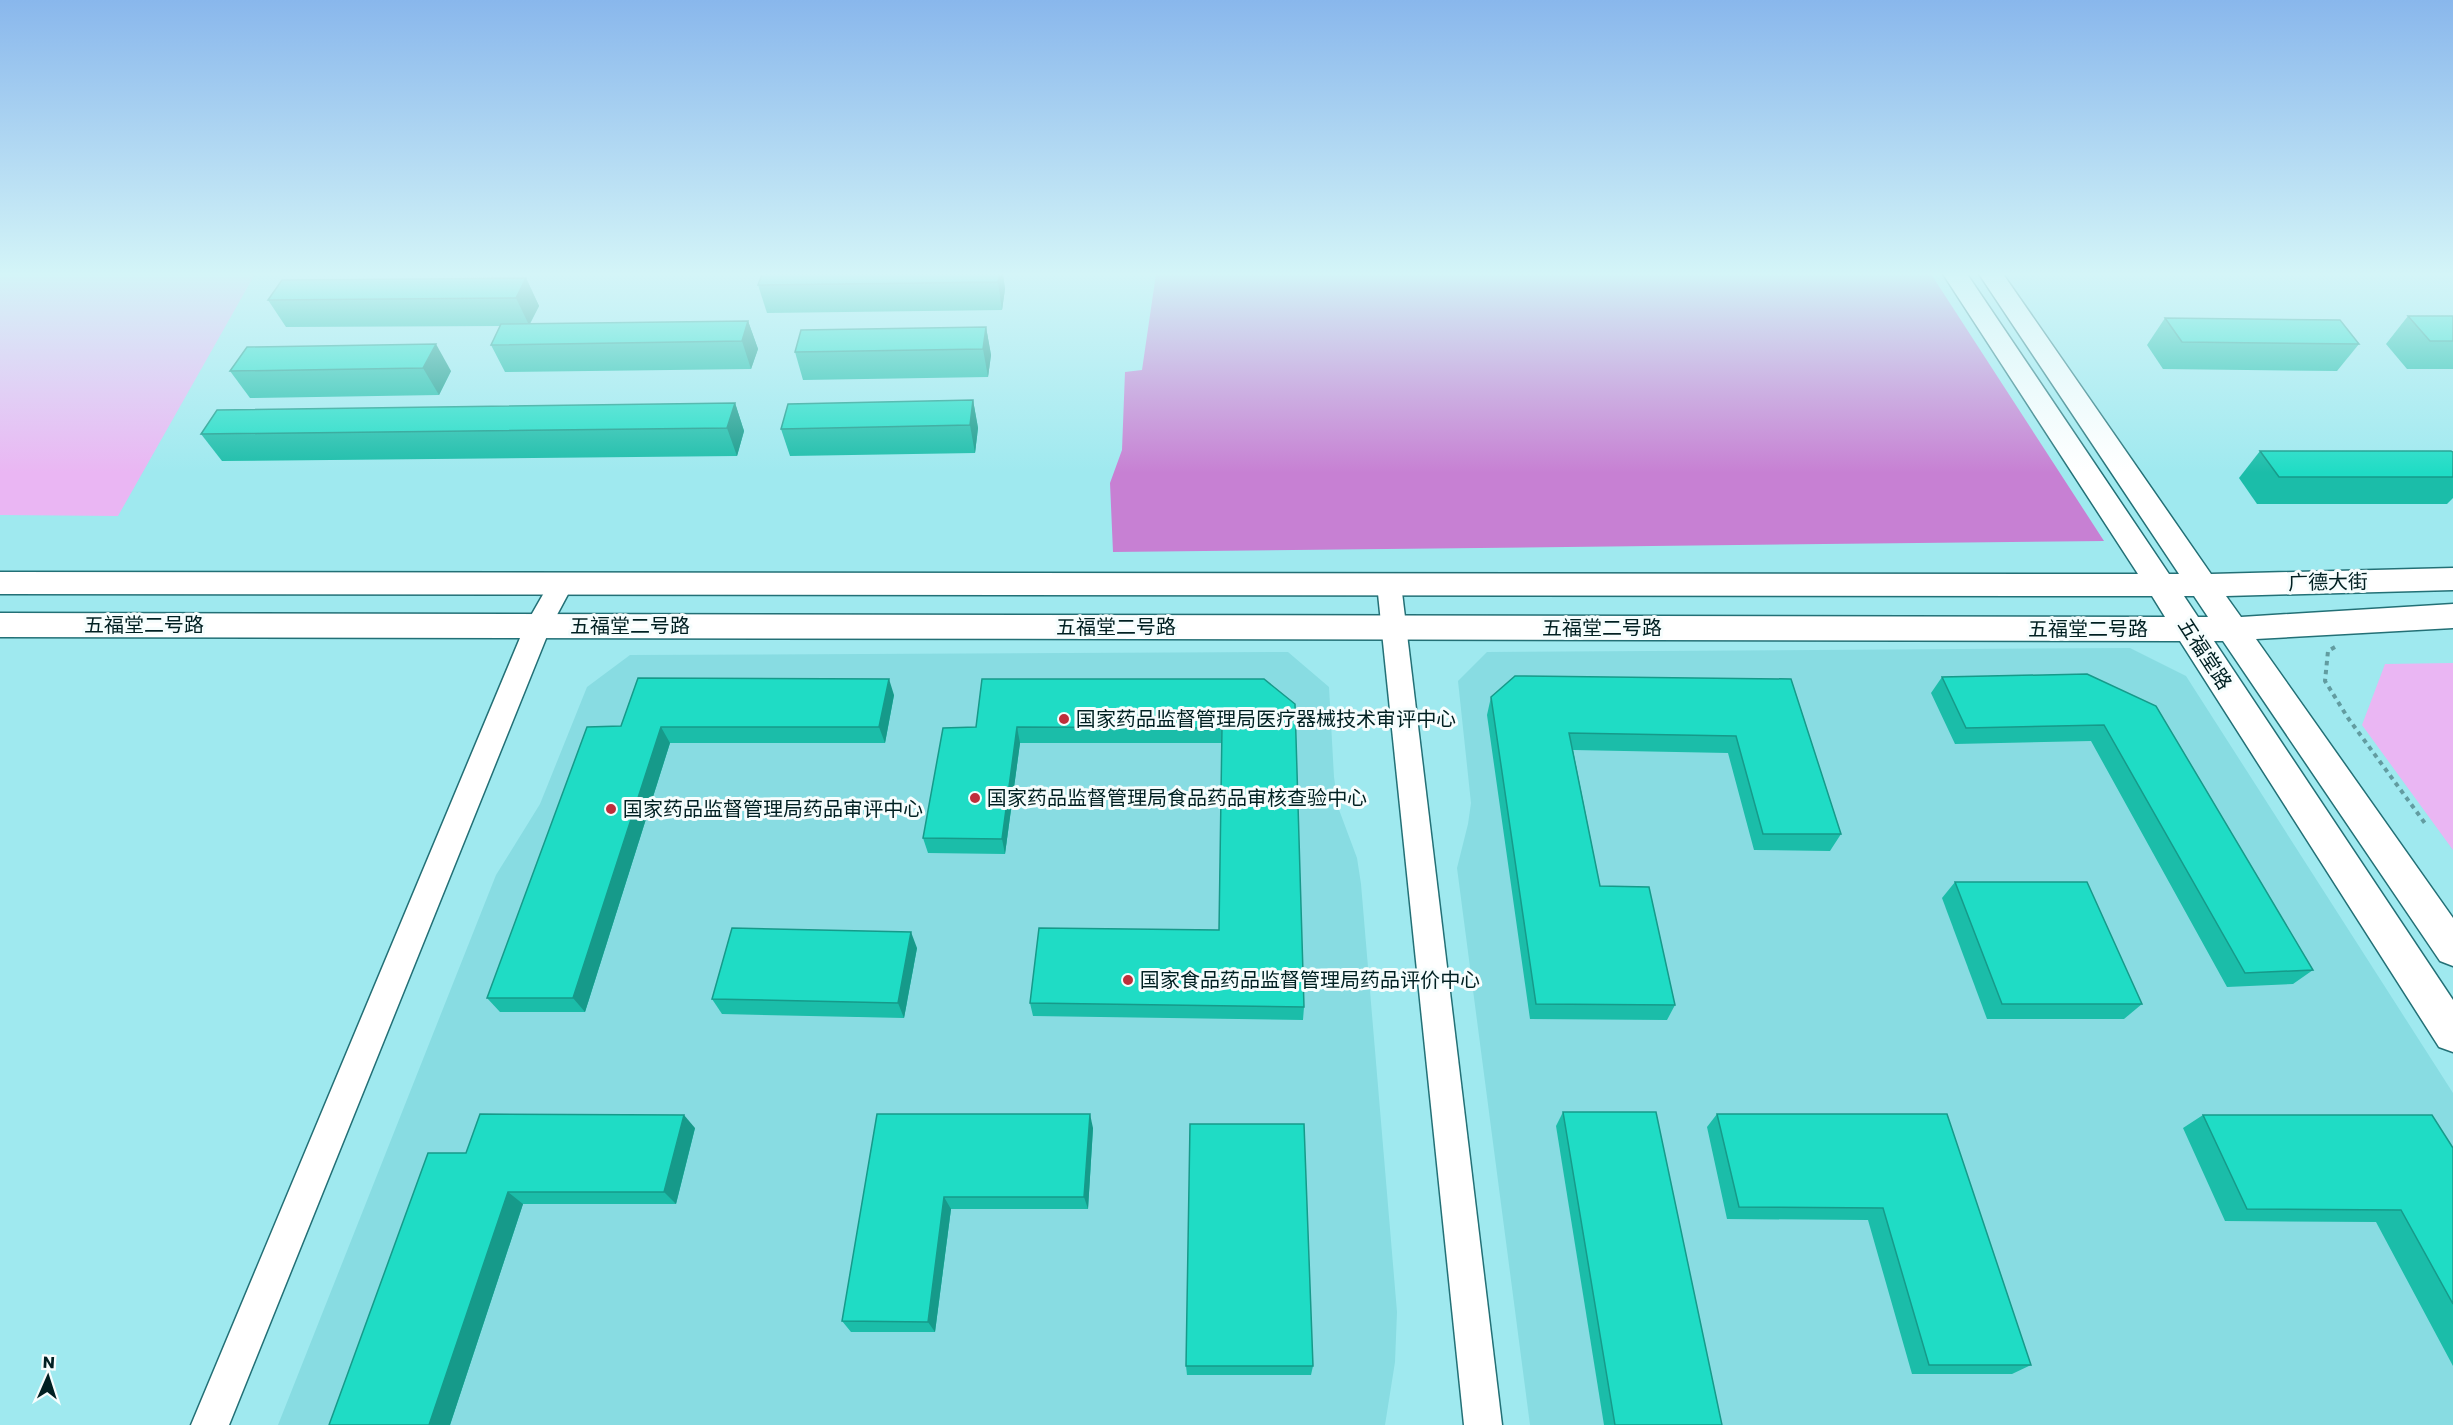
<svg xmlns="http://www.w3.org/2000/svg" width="2453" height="1425" font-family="Poppins,'Noto Sans SC',sans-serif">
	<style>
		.built { fill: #88dce2 }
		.green { fill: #eab6f3 }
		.forest { fill: #c780d3 }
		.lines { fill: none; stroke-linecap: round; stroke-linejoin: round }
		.minor-casing { stroke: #237076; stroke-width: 3 }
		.major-casing { stroke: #237076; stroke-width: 3 }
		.path { stroke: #629ca0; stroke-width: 4; stroke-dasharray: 4.5 4.5; stroke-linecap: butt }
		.minor { fill: #fff; fill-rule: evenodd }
		.major { fill: #fff; fill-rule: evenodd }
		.wall { fill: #1bbda9 }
		.shaded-wall { fill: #169a8a }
		.building { fill: #1fdcc5; stroke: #169a8a; stroke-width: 1.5 }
		.poi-dot { fill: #be2e3b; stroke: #f6fdfd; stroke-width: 2 }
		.labels { text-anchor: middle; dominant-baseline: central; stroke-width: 6; stroke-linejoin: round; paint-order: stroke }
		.street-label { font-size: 20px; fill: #012022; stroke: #f6fdfd }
		.poi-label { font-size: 20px; fill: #012022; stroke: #f6fdfd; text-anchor: start }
	</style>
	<rect width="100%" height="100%" fill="#9fe9ef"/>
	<g class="built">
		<polygon points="2130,648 2186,676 2453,1093 2453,1425 1530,1425 1457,868 1468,824 1471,803 1458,681 1487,652"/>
		<polygon points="1288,652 1329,687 1334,777 1338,807 1357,858 1361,884 1397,1312 1395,1362 1385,1425 278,1425 496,875 540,804 587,687 630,655"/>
	</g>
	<g class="green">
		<polygon points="0,274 255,274 118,516 0,515"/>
		<polygon points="2453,663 2453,850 2362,725 2385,664"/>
	</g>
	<polygon class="forest" points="1156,274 1931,274 2104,541 1113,552 1110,483 1122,450 1125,372 1142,370"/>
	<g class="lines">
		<g class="minor-casing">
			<g id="minor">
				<polygon points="562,574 571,577 574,583 551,626 229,1425 191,1425 525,626 553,577"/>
				<polygon points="1389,575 1398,578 1401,584 1502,1425 1464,1425 1377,584 1380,578"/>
			</g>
		</g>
		<g class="major-casing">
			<path id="major" d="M 1943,274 L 1967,274 L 2169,574 L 2179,574 L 1979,274 L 2003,274 L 2211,574 L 2453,568 L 2453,590 L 2226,596 L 2241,617 L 2453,604 L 2453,628 L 2256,639 L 2453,918 L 2453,966 L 2440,961 L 2223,641 L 2214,641 L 2453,1000 L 2453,1052 L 2439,1047 L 2180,641 L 0,637 L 0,613 L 2165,617 L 2152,596 L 0,594 L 0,572 L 2138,574 ZM 2184,596 L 2194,596 L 2208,617 L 2198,617 Z"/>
		</g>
		<polyline class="path" points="2335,647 2328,651 2325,681 2348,718 2427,826"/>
		<use href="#minor" class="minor"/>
		<use href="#major" class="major"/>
	</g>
	<g class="wall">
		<polygon points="762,274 1003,274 1005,289 1002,310 767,313 758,285"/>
		<polygon points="526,278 539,306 530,324 748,321 758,349 751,369 505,372 491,345 501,326 286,327 268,300"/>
		<polygon points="2408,316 2453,316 2453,369 2407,369 2386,344"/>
		<polygon points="2165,318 2359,344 2337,371 2163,369 2147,345"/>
		<polygon points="986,327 991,355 988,377 803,380 795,352"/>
		<polygon points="247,347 451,371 439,395 250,398 230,371"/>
		<polygon points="973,400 978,428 975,453 790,456 781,429"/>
		<polygon points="735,403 744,431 737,456 222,461 201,434"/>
		<polygon points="2260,451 2453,452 2453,498 2447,504 2257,504 2239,478"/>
		<polygon points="2087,674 2313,970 2293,984 2227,987 2091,741 1955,744 1931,693 1942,677"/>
		<polygon points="1264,679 1304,1007 1303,1020 1033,1016 1030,1003 1219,930 1222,743 1020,743 1005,854 928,853 923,838 976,727"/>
		<polygon points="1791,679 1841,834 1830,851 1754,850 1728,753 1573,750 1600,886 1675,1005 1667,1020 1530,1019 1487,715 1491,697"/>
		<polygon points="894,695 885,743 670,743 585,1012 500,1012 487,998 621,726"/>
		<polygon points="1955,882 2142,1004 2124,1019 1987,1019 1942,898"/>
		<polygon points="917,948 904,1018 722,1014 712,999"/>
		<polygon points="1563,1112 1722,1425 1604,1425 1556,1126"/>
		<polygon points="877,1114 1093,1128 1088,1209 951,1209 935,1332 851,1332 842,1321"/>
		<polygon points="1717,1114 1947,1114 2031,1365 2012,1374 1912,1374 1868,1220 1727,1219 1707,1127"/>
		<polygon points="2203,1115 2453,1148 2453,1366 2376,1222 2225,1221 2183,1128"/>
		<polygon points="695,1128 676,1204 523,1204 450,1425 329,1425 466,1153"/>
		<polygon points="1186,1366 1313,1366 1311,1375 1187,1375"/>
	</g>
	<g class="shaded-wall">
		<polygon points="999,274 1003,274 1005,289 1002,310 998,282"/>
		<polygon points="526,278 539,306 529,325 516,298"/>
		<polygon points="748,321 758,349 751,369 742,341"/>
		<polygon points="986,327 991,355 988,377 983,349"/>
		<polygon points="436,344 451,371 439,395 423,368"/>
		<polygon points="973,400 978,428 975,453 970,425"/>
		<polygon points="735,403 744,431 737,456 727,428"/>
		<polygon points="889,679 894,695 885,743 879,727"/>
		<polygon points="661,727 670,743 585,1012 573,998"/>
		<polygon points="1017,727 1020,743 1005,854 1002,839"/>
		<polygon points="911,932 917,948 904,1018 898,1003"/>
		<polygon points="1090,1114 1093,1128 1088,1209 1084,1197"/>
		<polygon points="684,1115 695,1128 676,1204 664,1192"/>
		<polygon points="508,1192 523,1204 450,1425 429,1425"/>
		<polygon points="944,1197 951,1209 935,1332 928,1322"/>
	</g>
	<g class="building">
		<polygon points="762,274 999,274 998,282 758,285"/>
		<polygon points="526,278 516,298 268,300 282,280"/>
		<polygon points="2408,316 2453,316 2453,341 2430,341"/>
		<polygon points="2165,318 2340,320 2359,344 2182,342"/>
		<polygon points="748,321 742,341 491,345 501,324"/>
		<polygon points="986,327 983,349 795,352 801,330"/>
		<polygon points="436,344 423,368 230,371 247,347"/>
		<polygon points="973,400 970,425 781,429 788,404"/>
		<polygon points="735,403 727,428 201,434 217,410"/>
		<polygon points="2260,451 2451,451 2453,452 2453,477 2279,477"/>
		<polygon points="2087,674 2156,706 2313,970 2245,973 2104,725 1966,728 1942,677"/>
		<polygon points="1515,676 1791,679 1841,834 1763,834 1736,736 1569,733 1600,886 1649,887 1675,1005 1536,1004 1491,697"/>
		<polygon points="638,678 889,679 879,727 661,727 573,998 487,998 587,727 621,726"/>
		<polygon points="982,679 1264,679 1295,704 1304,1007 1030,1003 1039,928 1219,930 1222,728 1017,727 1002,839 923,838 943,728 976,727"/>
		<polygon points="1955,882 2087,882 2142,1004 2002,1004"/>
		<polygon points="732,928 911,932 898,1003 712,999"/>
		<polygon points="1563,1112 1656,1112 1722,1425 1615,1425"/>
		<polygon points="480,1114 684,1115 664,1192 508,1192 429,1425 329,1425 428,1153 466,1153"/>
		<polygon points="877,1114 1090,1114 1084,1197 944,1197 928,1322 842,1321"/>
		<polygon points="1717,1114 1947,1114 2031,1365 1929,1365 1883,1208 1739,1207"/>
		<polygon points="2203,1115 2432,1115 2453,1148 2453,1304 2401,1210 2247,1209"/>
		<polygon points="1190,1124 1304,1124 1313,1366 1186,1366"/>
	</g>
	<linearGradient id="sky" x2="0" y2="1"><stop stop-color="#89b7ec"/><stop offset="0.58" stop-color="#d4f5f8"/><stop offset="1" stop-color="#d4f5f8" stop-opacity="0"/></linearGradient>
	<rect width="2453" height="473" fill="url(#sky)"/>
	<g class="poi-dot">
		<circle cx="1064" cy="719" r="6"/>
		<circle cx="975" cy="798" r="6"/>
		<circle cx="611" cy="809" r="6"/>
		<circle cx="1128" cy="980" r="6"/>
	</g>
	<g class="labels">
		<g class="street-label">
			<text transform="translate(2328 582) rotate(-1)">广德大街</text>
			<text x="144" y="625">五福堂二号路</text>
			<text x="630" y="626">五福堂二号路</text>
			<text x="1116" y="627">五福堂二号路</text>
			<text x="1602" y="628">五福堂二号路</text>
			<text x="2088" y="629">五福堂二号路</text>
			<text transform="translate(2205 654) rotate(57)">五福堂路</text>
		</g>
		<g class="poi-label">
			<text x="1076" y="719">国家药品监督管理局医疗器械技术审评中心</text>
			<text x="987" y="798">国家药品监督管理局食品药品审核查验中心</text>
			<text x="623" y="809">国家药品监督管理局药品审评中心</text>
			<text x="1140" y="980">国家食品药品监督管理局药品评价中心</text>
		</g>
	</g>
	<g transform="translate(48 1377) rotate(3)" stroke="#f6fdfd" stroke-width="4.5" paint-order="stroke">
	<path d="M0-4.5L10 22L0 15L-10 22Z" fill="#012022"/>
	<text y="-9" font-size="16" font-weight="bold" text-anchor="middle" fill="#012022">N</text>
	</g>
</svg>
